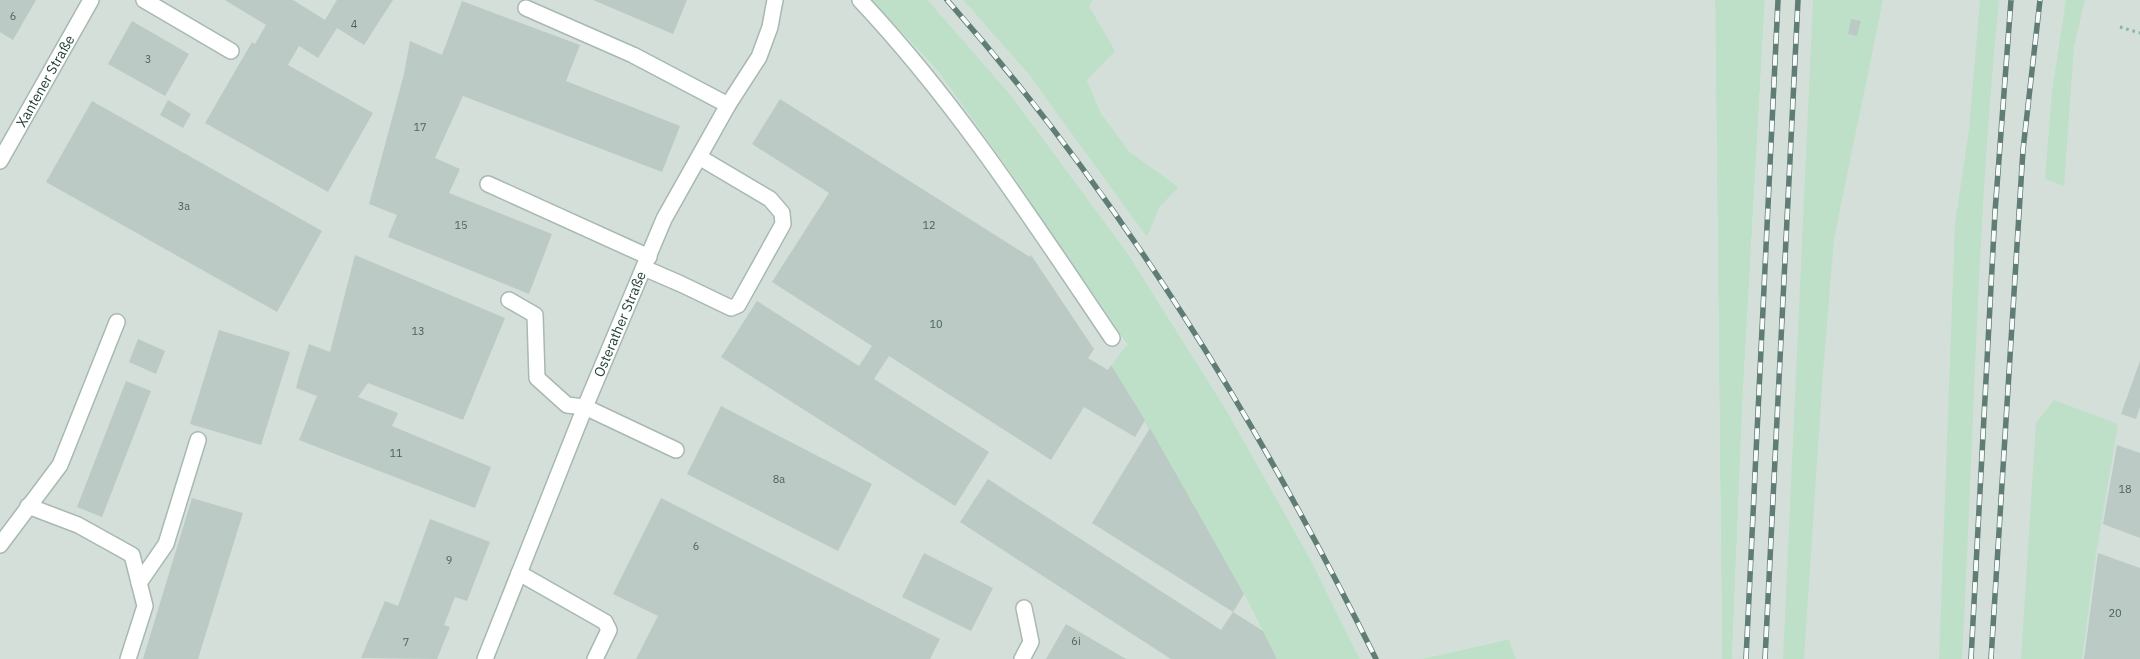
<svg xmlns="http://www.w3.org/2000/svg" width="2140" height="659" font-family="'IBM Plex Sans',sans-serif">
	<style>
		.built { fill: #d4dfda }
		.green { fill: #bfe0c8 }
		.building { fill: #bbcac4 }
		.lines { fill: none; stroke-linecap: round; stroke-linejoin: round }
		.minor-casing { stroke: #a8b8b2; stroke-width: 18 }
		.path { stroke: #86b3a5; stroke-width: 3; stroke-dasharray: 2.5 4; stroke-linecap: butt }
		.minor { stroke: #fff; stroke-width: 15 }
		.rail-casing { stroke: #5f7d75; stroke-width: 5.5 }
		.rail { stroke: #f7fbf9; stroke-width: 4; stroke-dasharray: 11; stroke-linecap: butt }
		.labels { text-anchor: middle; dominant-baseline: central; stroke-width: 5; stroke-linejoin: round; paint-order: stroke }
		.number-label { font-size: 11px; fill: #4a645c }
		.street-label { font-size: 14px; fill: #24423a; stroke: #f7fbf9 }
	</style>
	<rect width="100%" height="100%" fill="#e6efeb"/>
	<g class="built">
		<polygon points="0,0 870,0 937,70 1020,186 1127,346 1111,365 1244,594 1277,659 0,659"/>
		<polygon points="928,0 963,0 1029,75 1159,208 1179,187 1130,152 1101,113 1087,80 1032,0 1715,0 1722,659 1516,659 1509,639 1421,659 1360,659 1311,560 1227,411 1127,252 1010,94"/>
		<polygon points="1765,0 2140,0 2140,659 1732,659 1743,393"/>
	</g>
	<g class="green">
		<polygon points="871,0 928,0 1010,94 1127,252 1227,411 1311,560 1360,659 1277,659 1244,594 1111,365 1127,345 1020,186 937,70"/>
		<polygon points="963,0 1093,0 1089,6 1115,51 1087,80 1101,113 1130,152 1179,187 1159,208 1147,237 1029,75"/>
		<polygon points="1715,0 1765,0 1743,393 1732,659 1722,659"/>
		<polygon points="1813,0 1883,0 1834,239 1823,373 1804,659 1783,659"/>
		<path d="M 1980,0 L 1999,0 C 1977,219 1974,439 1962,659 L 1939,659 L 1955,223 L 1969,130 Z"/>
		<polygon points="2066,0 2085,0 2074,46 2064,186 2045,179 2052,91"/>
		<polygon points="2054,400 2118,424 2095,561 2082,659 2021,659 2036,423"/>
		<polygon points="1509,639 1516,659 1421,659"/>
	</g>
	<g class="building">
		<polygon points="0,0 36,0 13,40 0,32"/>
		<polygon points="225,0 293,0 325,20 337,0 393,0 364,45 337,28 318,58 299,46 288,65 373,113 328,192 205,123 252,42 255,44 266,25"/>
		<polygon points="593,0 687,0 673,34"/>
		<polygon points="462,1 580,45 566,81 680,126 662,172 463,96 435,158 460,169 449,193 552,234 529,294 388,237 397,215 369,204 404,74 410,41 442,55"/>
		<polygon points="1851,19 1861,21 1857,36 1848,34"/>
		<polygon points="132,21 189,54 165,96 108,64"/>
		<polygon points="780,99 1030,257 1031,255 1094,349 1088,358 1108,370 1111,365 1145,420 1135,437 1084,407 1051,460 889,356 874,379 989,452 955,506 721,357 757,301 859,366 872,346 772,282 829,193 752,144"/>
		<polygon points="168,100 191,114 183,128 160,115"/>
		<polygon points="92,101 322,231 277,312 46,182"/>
		<polygon points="355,255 505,318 463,420 368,383 358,397 398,413 392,426 491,467 475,508 299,440 317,396 296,388 300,373 309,344 330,352"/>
		<polygon points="219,330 290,352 261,445 190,424"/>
		<polygon points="138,339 165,351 156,374 129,362"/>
		<polygon points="2140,361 2140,407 2136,419 2121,414"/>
		<polygon points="126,381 151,391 102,517 77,507"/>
		<polygon points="721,406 872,484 838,551 687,474"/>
		<polygon points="1150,428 1244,594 1233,612 1092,523"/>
		<polygon points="2117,445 2140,453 2140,538 2103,524"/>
		<polygon points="988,479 1221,630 1233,612 1263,631 1277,659 1171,659 1160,652 960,522"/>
		<polygon points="192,498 243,513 198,659 143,659"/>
		<polygon points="661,498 940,639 930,659 636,659 658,616 613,594"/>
		<polygon points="430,519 490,542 467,601 455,597 444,625 450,627 437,659 361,658 385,601 398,606"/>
		<polygon points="924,553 993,588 971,631 902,597"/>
		<polygon points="2098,553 2140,568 2140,659 2084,659"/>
		<polygon points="1066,624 1126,659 1046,659"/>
	</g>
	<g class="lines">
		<g class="minor-casing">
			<g id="minor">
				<polyline points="144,0 231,51"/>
				<path d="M 860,0 C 957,103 1033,221 1112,338"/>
				<polyline points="526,8 633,55 728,105"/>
				<path id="s1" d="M 0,161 L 91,0"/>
				<polyline points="488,184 649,257"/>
				<polyline points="644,268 681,284 731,308 738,305 783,224 782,213 770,199 699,157"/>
				<polyline points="509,300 535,315 537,378 567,405 585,407 676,450"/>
				<polyline points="28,506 78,525 132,555 145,606 128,659"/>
				<polyline points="0,545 60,465 117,322"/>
				<polyline points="519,573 605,622 609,630 595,659"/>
				<polyline points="139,583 166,544 198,440"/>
				<path id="s2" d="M 485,659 L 585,407 L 664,219 L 728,105 L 759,57 L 770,27 L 775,0"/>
				<polyline points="1022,659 1031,642 1024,608"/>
			</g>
		</g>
		<polyline class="path" points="2120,27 2140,33"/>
		<use href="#minor" class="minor"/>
		<g class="rail-casing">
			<g id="rail">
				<path d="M 947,0 C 1122,198 1259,423 1376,659"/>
				<polyline points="1746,659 1778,0"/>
				<polyline points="1765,659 1798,0"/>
				<polyline points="1971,659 1995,212 2011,0"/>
				<polyline points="1991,659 2023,150 2040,0"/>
			</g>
		</g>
		<use href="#rail" class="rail"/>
	</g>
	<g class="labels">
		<g class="number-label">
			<text x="13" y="16">6</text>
			<text x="354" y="24">4</text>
			<text x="148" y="59">3</text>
			<text x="420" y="127">17</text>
			<text x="184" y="206">3a</text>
			<text x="461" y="225">15</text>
			<text x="929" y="225">12</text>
			<text x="936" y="324">10</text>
			<text x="418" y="331">13</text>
			<text x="396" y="453">11</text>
			<text x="779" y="479">8a</text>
			<text x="2125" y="489">18</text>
			<text x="696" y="546">6</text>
			<text x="449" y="560">9</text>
			<text x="2115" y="613">20</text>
			<text x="1076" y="641">6i</text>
			<text x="406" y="642">7</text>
		</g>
		<g class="street-label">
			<text stroke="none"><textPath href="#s1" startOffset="92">Xantener Straße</textPath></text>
			<text stroke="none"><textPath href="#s2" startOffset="361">Osterather Straße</textPath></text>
		</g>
	</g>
</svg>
